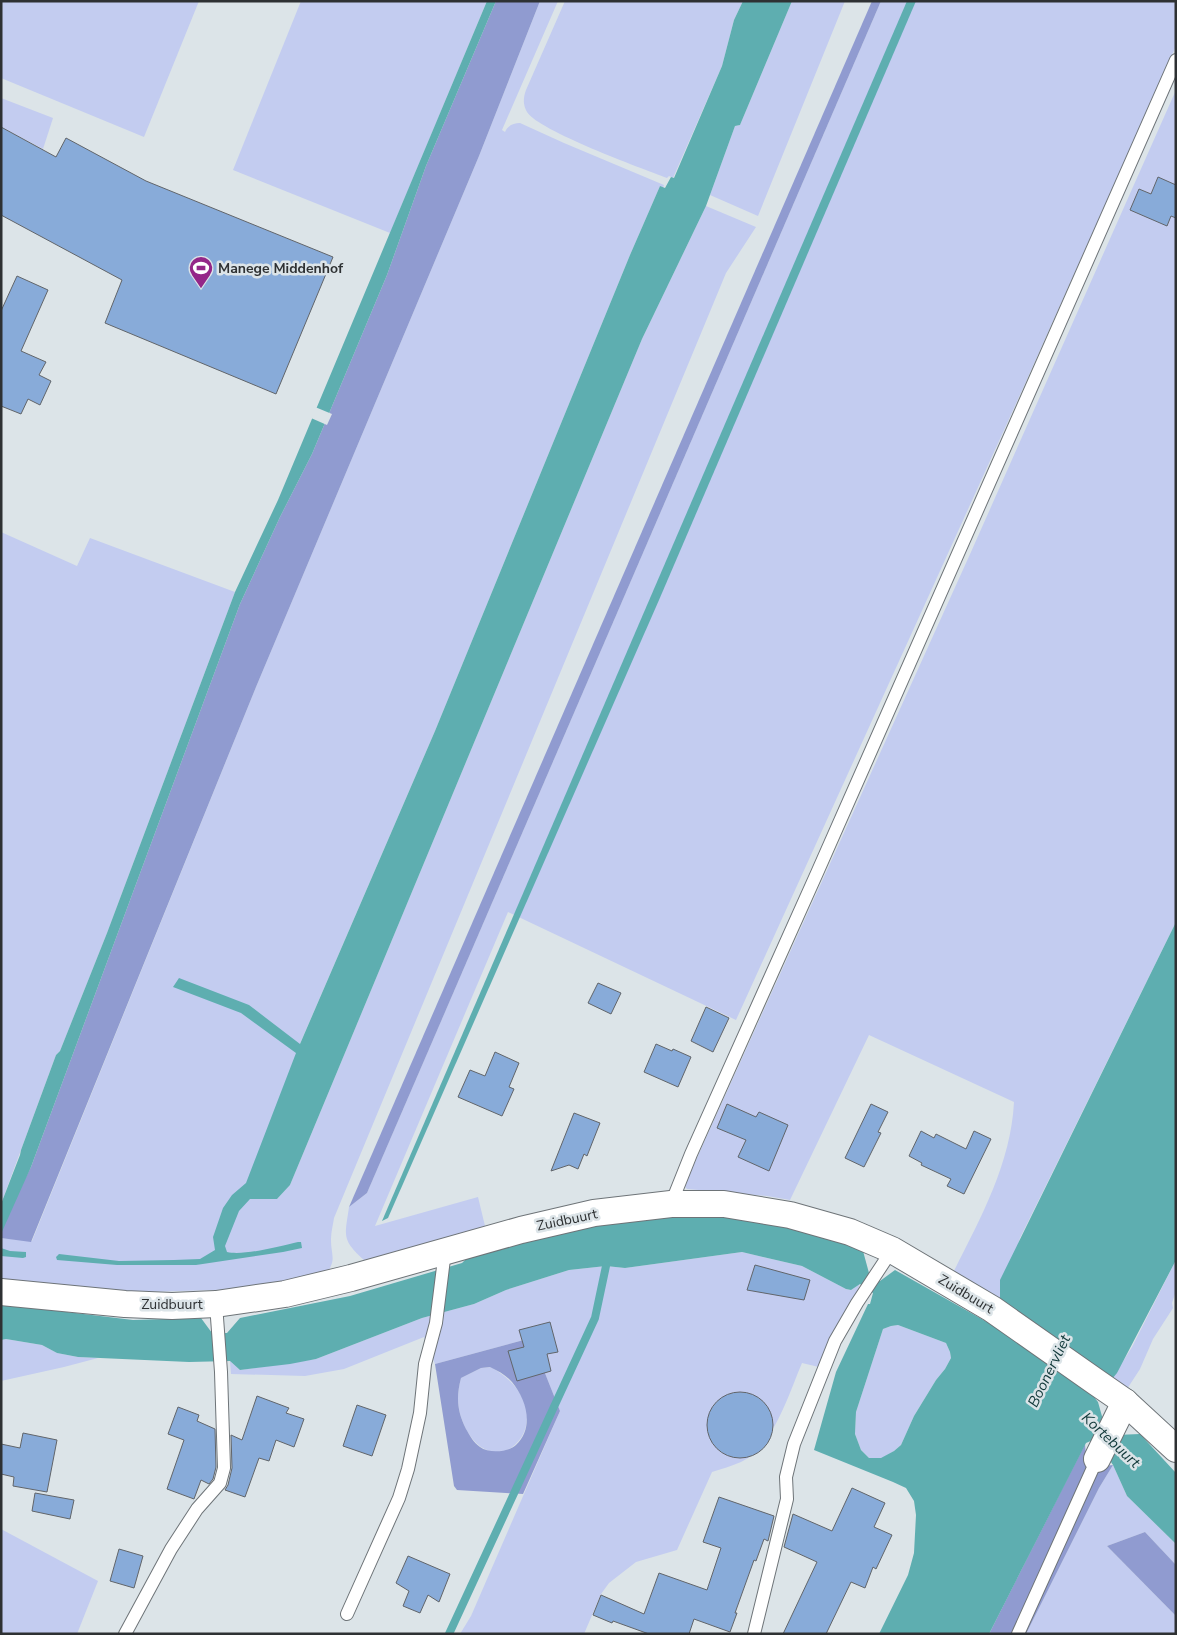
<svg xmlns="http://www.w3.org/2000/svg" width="1177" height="1635" font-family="'Nunito Sans',sans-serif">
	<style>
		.green { fill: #c3ccf0 }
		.forest { fill: #909bd0; fill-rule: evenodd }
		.water { fill: #5eaeb0; fill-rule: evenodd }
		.pier { fill: #dce4e8 }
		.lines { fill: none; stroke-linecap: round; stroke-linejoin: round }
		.stream { stroke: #5eaeb0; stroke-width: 8 }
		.building { fill: #88abd9; stroke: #61656a }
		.lane-casing { stroke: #6e7478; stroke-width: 14 }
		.street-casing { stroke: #6e7478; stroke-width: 28 }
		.lane { stroke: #fff; stroke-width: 12 }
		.street { stroke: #fff; stroke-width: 26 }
		.labels { text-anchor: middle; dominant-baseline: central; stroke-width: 5; stroke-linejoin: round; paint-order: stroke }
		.poi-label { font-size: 14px; font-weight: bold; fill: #2e3133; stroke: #dce4e8; text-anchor: start }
		.street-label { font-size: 14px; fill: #2e3133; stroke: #dce4e8 }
		.water-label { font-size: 15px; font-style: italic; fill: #103839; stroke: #dce4e8 }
	</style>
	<rect width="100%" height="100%" fill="#dce4e8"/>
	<g class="green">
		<polygon points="1,1 199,1 144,137 1,78"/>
		<polygon points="301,1 487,1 390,233 233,170"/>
		<path d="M 540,1 L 558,1 L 502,130 L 505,132 C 508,125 514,123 520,123 L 564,143 L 664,185 L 663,188 L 660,186 L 630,255 L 435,731 L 296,1053 L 277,1199 L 290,1185 L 642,339 L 706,206 L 756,227 L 726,273 L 334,1218 C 333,1225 331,1232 331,1239 C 331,1257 337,1258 326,1275 L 247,1289 L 144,1292 L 76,1288 L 1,1279 L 1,1238 L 32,1241 L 256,687 L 479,156 Z"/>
		<path d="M 565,1 L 743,1 L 734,20 L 722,66 L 673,178 L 669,176 L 667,178 C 641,168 539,131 527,112 C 523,105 523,98 526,90 Z"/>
		<polygon points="792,1 845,1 758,216 710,195 735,126 740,125"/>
		<path d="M 881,1 L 1176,1 L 1176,46 L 1024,386 L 736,1020 L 508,912 L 375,1226 L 478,1197 L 485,1226 L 405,1251 L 364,1260 C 341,1239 345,1236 349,1207 L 367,1193 Z"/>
		<path d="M 1176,90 L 1176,922 L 1020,1238 L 1000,1300 L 954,1271 C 981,1217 1011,1163 1014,1102 L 869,1035 L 790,1200 L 767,1196 L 687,1189 L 685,1187 L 691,1171 L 971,552 Z"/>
		<polygon points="1,98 53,118 43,149 1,127"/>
		<polygon points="1,532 77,566 90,538 235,592 107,933 60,1051 56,1055 1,1204"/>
		<path d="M 742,1252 L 802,1266 L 846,1289 L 851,1290 L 860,1284 L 823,1368 L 802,1363 C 789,1393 773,1448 741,1462 C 732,1466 721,1469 712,1472 L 677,1550 L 636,1562 L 609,1583 L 601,1594 L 584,1634 L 460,1634 L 471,1616 L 560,1411 L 531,1338 L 435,1364 L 424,1337 L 344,1369 L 305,1376 L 231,1374 L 230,1361 L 240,1370 L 316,1359 L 422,1318 L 474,1304 L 506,1290 L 569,1270 L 606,1266 L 625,1268 Z"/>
		<polygon points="1176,1260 1176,1291 1172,1303 1173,1308 1153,1339 1140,1369 1127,1389 1112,1379 1132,1347"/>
		<polygon points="898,1325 946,1343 950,1352 951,1358 945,1369 936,1380 914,1416 901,1445 894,1451 881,1459 869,1458 861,1450 855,1434 856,1412 883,1329 891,1326"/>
		<polygon points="6,1339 42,1345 57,1353 78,1357 98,1358 64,1367 1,1381 1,1340"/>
		<path d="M 491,1367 C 570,1413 499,1491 466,1429 C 457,1411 456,1397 461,1378 L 481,1368 Z"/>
		<polygon points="1113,1465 1127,1496 1176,1544 1176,1565 1145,1532 1107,1546 1176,1616 1176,1634 1026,1634 1099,1488"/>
		<polygon points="1,1529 98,1581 77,1634 1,1634"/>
	</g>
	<g class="forest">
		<polygon points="496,1 540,1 479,156 256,687 31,1242 1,1238 1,1226 31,1167 240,604 280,517 312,454 387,275 426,166"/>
		<polygon points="872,1 881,1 367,1193 349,1207"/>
		<path d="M 531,1338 L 560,1411 L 523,1494 L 457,1490 L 454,1486 L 435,1364 ZM 490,1367 C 498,1371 506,1375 512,1382 C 526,1399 535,1427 516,1445 C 509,1452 489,1454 480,1447 C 474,1443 470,1436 466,1429 C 457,1411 456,1397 461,1378 L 481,1368 Z"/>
		<polygon points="1085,1444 1087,1468 1113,1465 1099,1488 1026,1634 989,1634"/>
		<polygon points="1145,1532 1176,1565 1176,1616 1107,1546"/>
	</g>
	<g class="water">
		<polygon points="487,1 496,1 426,166 387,275 312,454 280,517 240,604 31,1167 1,1234 1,1204 20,1155 21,1150 56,1055 60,1051 107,933 235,592 278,500"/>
		<path d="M 743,1 L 792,1 L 740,125 L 735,126 L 706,206 L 642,339 L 290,1185 L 277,1199 L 250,1199 L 239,1211 L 225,1246 L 227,1252 C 244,1256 280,1246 298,1242 L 301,1242 L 302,1248 L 283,1252 L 196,1265 L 117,1265 L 57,1260 L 56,1257 L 59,1254 L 119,1261 L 174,1260 L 200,1259 L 215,1250 L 213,1237 L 223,1208 L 232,1195 L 246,1183 L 296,1053 L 241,1013 L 173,987 L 179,978 L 249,1005 L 300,1044 L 435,731 L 630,255 L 660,186 L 665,188 L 671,177 L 674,178 L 722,66 L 734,20 Z"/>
		<polygon points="907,1 916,1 659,600 388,1218 382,1221"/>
		<path d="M 1176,922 L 1176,1260 L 1117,1373 L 1112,1379 L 1089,1391 L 1098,1402 L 1105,1427 L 1116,1435 L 1140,1434 L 1176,1473 L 1176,1544 L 1127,1496 L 1113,1465 L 1107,1456 L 1100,1437 L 1086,1443 L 989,1634 L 879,1634 L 908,1575 L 914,1553 L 916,1515 L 914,1501 L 906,1488 L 893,1482 L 814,1450 L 836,1372 L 868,1304 L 870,1304 L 873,1293 L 860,1284 L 851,1290 L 846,1289 L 802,1266 L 742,1252 L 625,1268 L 606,1266 L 569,1270 L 506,1290 L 474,1304 L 422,1318 L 316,1359 L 290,1364 L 240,1370 L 230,1361 L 189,1362 L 78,1357 L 57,1353 L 42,1345 L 6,1339 L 1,1340 L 1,1304 L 133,1320 L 201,1318 L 212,1333 L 227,1333 L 240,1318 L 350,1296 L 462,1263 L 467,1258 L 488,1251 L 596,1225 L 687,1215 L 753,1219 L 824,1236 L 863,1251 L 869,1273 L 880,1281 L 895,1270 L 987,1322 L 1000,1300 L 1000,1280 ZM 898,1325 L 946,1343 L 950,1352 L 951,1358 L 945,1369 L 936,1380 L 914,1416 L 901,1445 L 894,1451 L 881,1458 L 869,1458 L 861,1450 L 855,1434 L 856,1412 L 883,1329 L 891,1326 Z"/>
		<polygon points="1,1248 10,1251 26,1252 26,1257 23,1258 1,1256"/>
	</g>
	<polygon class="pier" points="315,407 332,414 327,425 311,418"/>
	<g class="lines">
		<polyline class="stream" points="449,1634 595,1318 606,1266"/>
	</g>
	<g class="building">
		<polygon points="1,127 56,157 66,138 146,181 333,257 276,394 105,323 122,280 1,215"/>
		<polygon points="1158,177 1176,185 1176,218 1171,216 1167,226 1130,210 1139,189 1151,194"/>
		<polygon points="17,276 48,290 21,351 46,362 39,375 51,381 40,405 28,399 21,414 1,406 1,311"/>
		<polygon points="598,983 621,993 611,1014 588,1003"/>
		<polygon points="706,1007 729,1018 713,1052 691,1041"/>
		<polygon points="656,1044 672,1051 673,1049 691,1057 678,1087 644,1072"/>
		<polygon points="495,1052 519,1063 509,1087 514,1089 502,1116 458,1097 470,1070 485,1076"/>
		<polygon points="727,1104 756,1117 759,1112 788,1125 769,1171 738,1157 746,1140 717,1128"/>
		<polygon points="871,1104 888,1112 878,1132 881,1133 864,1167 845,1158"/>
		<polygon points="574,1113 600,1123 587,1156 584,1154 578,1169 569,1165 551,1171"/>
		<polygon points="921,1131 934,1138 936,1134 966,1149 974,1131 991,1139 964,1194 947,1186 951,1179 921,1165 922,1163 909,1156"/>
		<polygon points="755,1265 810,1280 804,1300 747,1290"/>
		<polygon points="550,1322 558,1352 547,1354 551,1371 517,1381 508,1351 524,1347 519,1330"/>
		<circle cx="740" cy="1425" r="33"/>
		<polygon points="257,1396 289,1408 286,1413 304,1419 294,1447 276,1440 269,1461 259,1458 245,1497 225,1490 228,1485 232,1468 231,1435 242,1440"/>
		<polygon points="357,1405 386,1415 372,1456 343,1446"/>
		<polygon points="178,1407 199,1415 197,1421 215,1429 216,1467 213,1479 209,1484 201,1480 194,1499 167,1489 184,1440 168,1434"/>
		<polygon points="23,1433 57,1440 47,1492 13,1486 14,1477 1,1474 1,1444 20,1448"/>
		<polygon points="852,1488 885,1503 874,1527 892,1535 876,1569 873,1567 865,1588 851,1582 826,1634 783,1634 817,1562 784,1547 793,1514 832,1531"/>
		<polygon points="35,1493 74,1500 70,1519 32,1511"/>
		<polygon points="719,1497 774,1516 768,1541 764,1539 756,1561 754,1560 735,1613 737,1613 730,1632 694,1619 689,1634 649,1634 613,1621 612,1623 593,1615 601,1595 644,1614 659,1573 707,1590 721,1548 703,1542"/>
		<polygon points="119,1549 143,1556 134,1588 110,1581"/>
		<polygon points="408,1556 450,1574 439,1602 428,1595 420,1613 403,1606 409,1591 396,1583"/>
	</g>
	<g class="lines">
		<g class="lane-casing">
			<g id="lane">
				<polyline points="671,1204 691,1154 817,873 1176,60"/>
				<polyline points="347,1614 399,1498 408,1469 420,1413 425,1364 436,1323 445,1251"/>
				<polyline points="125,1634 171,1549 197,1509 220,1483 224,1468 221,1372 216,1304"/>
				<polyline points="754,1634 787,1499 786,1477 794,1444 835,1341 857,1303 892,1250"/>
				<polyline points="1018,1634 1097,1459"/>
			</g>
		</g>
		<g class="street-casing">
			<g id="street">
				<polyline points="1,1292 125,1304 172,1306 216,1304 285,1294 351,1278 521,1230 594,1213 671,1204 724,1204 790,1215 850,1232 892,1250 992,1309 1096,1382 1125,1402 1176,1449"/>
				<polyline points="1097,1459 1125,1402"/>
			</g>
		</g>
		<use href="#lane" class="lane"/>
		<use href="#street" class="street"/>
	</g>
	<defs>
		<g id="stadium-pin" transform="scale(1.25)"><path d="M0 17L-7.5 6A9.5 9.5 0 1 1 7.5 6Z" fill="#942688" stroke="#dce4e8"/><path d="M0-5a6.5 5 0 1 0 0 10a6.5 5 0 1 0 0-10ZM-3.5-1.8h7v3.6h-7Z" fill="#fff"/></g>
	</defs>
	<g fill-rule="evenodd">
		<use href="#stadium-pin" x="201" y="268"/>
	</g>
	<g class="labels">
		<g class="poi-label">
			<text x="218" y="268">Manege Middenhof</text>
		</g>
		<g class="street-label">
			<text transform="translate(567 1220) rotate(-12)">Zuidbuurt</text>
			<text transform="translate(966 1294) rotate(31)">Zuidbuurt</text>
			<text x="172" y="1304">Zuidbuurt</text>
		</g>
		<g class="water-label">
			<text transform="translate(1049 1371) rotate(-64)">Boonervliet</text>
			<text transform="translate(1111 1440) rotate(43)">Kortebuurt</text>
		</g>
	</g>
	<rect width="1177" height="1635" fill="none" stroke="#2e3133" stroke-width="5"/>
</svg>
